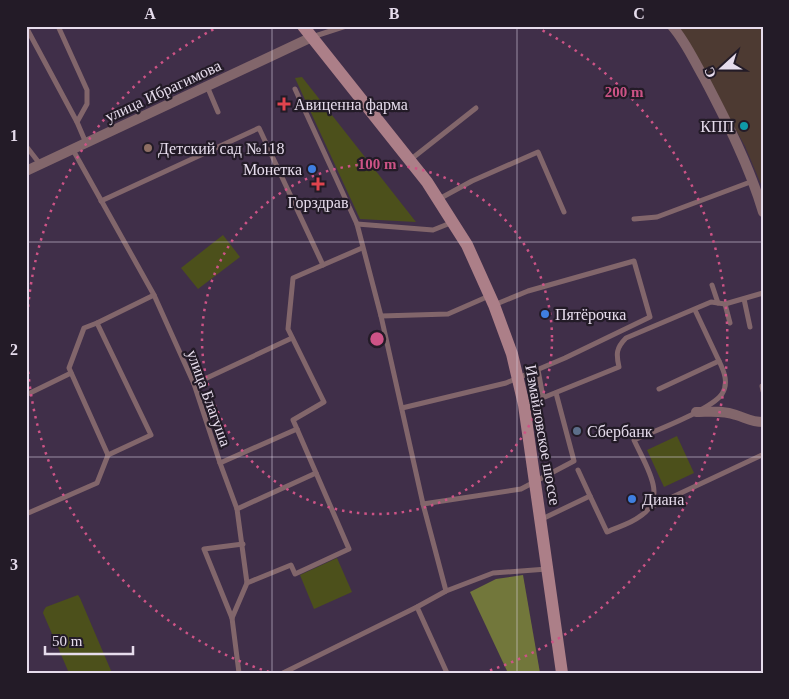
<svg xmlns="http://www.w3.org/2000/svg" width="789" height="699" font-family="Georgia,serif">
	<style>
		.commercial { fill: #4d3a32 }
		.green { fill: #4c501b }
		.forest { fill: #72773b }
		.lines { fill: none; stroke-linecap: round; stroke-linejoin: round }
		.lane { stroke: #82666b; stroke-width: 5 }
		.street { stroke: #82666b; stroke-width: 10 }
		.secondary { stroke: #ac7f88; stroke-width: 12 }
		.grid { fill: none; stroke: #e6dcec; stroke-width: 1; stroke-opacity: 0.55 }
		.ring { fill: none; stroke: #cd5386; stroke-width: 2.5; stroke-dasharray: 2.5 5 }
		.health-dot { fill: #e0444e; stroke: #231b27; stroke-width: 2 }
		.culture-dot { fill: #0f9aa8; stroke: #231b27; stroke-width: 2 }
		.education-dot { fill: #8d6e63; stroke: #231b27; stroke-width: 2 }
		.shop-dot { fill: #3f7fe0; stroke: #231b27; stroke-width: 2 }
		.service-dot { fill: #5c6f8a; stroke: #231b27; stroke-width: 2 }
		.labels { text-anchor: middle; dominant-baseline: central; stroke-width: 4.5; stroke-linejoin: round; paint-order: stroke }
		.street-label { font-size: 16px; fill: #e6dcec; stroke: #231b27 }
		.poi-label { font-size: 16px; fill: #e6dcec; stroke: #231b27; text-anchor: start }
		.centre { fill: #cd5386; stroke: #231b27; stroke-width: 2.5 }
		.ring-label { font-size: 15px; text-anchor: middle; font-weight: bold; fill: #cd5386; stroke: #231b27; stroke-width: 4.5; stroke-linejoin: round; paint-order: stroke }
		.neatline { fill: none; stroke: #e6dcec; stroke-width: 2 }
		.grid-label { font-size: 16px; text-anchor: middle; font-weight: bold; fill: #e6dcec }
	</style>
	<rect width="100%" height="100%" fill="#402f49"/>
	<polygon class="commercial" points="674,26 763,26 763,189 745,146 682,35"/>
	<g class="green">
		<polygon points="302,77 416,222 360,219 295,78"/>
		<polygon points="223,235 240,257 198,289 181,268"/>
		<polygon points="677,436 694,473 664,487 647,450"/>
		<polygon points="337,558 352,592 314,609 300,575"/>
		<polygon points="78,595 80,598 112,673 69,673 43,613 44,610 46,607"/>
	</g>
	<polygon class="forest" points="523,575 540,673 508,673 470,592 496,579"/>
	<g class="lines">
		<g class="lane">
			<polyline points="58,26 87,90 87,104 77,122 86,143"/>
			<polyline points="26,27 77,122"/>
			<polyline points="312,37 346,26"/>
			<polyline points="207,86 218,112"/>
			<polyline points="295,89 357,224 381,316 423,504 446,591"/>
			<polyline points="26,146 40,164"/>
			<polyline points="73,150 154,295 194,384 220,463 237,509 247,583 232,618 239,673"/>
			<polyline points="410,160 476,108"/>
			<polyline points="439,199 472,181 538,152 564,212"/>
			<polyline points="101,201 259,128 323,265"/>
			<polyline points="634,219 657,217 753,181"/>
			<polyline points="357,224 433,230 453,222"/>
			<polyline points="712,285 718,303"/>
			<polyline points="744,299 750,327"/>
			<polyline points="725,304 730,323"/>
			<polyline points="381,316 448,314 489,296"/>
			<polyline points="538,370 543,397"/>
			<polyline points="194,384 292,338"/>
			<polyline points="762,386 763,391"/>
			<polyline points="659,389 719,361 695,310"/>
			<polyline points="26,395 71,373"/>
			<path d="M 525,405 L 619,367 C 616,354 616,348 626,338 L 711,302 L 725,304 L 763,293"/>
			<polyline points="402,408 506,383 565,358 650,317 634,261 528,291 494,305"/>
			<polyline points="297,429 293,420 324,402 288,329 293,278 362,248"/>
			<polyline points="108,455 151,435 97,323 154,295"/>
			<polyline points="220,463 297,429 349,549 295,574 291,565 247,583"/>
			<path d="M 590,496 L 607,532 C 617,527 630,524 639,517 C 670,498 645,465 634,440 C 654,431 711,410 722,394 C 729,383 724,371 719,361"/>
			<polyline points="423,504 521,489 574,461 556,393"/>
			<polyline points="651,507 762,455"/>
			<polyline points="237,509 316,473"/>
			<polyline points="26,514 97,483 108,455 69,368 84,328 97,323"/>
			<polyline points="542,519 590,496 578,470"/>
			<polyline points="417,607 447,673"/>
			<polyline points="232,618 204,549 243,544"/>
			<polyline points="283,673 417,607 446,591 493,573 547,569"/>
		</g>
		<g class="street">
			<path d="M 672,26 C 686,42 694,61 704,78 C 727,122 749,165 763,212"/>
			<polyline points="26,171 312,37"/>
			<path d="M 696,412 C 709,412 723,410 736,415 C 746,418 752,422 763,422"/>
		</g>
		<polyline class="secondary" points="303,26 427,182 467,245 494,305 512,354 524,405 562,673"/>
	</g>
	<path class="grid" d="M 272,26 L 272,673M 517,26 L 517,673M 26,242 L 763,242M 26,457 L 763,457"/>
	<g class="ring">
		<circle cx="377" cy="339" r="175"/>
		<path d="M269 672A350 350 0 0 1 218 27M536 27A350 350 0 0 1 485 672"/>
	</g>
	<g class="health-dot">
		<path d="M281.5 96.5h5v5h5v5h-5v5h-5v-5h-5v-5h5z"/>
		<path d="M315.5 176.5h5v5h5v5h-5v5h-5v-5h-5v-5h5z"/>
	</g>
	<circle class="culture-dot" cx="744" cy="126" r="5"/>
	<circle class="education-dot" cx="148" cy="148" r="5"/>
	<g class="shop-dot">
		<circle cx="312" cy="169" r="5"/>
		<circle cx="545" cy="314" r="5"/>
		<circle cx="632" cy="499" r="5"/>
	</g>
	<circle class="service-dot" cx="577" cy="431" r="5"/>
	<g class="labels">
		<g class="street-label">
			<text transform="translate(163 91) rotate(-25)">улица Ибрагимова</text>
			<text transform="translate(209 398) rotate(70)">улица Благуша</text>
			<text transform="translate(543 435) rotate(80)">Измайловское шоссе</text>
		</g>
		<g class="poi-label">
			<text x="294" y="104">Авиценна фарма</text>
			<text x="734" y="126" text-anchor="end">КПП</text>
			<text x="158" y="148">Детский сад №118</text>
			<text x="302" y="169" text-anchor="end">Монетка</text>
			<text x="318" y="202" text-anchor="middle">Горздрав</text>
			<text x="555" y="314">Пятёрочка</text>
			<text x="587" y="431">Сбербанк</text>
			<text x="642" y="499">Диана</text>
		</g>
	</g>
	<circle cx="377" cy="339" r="8" class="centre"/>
	<g class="ring-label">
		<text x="624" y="97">200 m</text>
		<text x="377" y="169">100 m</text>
	</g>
	<rect width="789" height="699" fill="none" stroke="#231b27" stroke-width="55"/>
	<g transform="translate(722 68) rotate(249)" stroke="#231b27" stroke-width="4" paint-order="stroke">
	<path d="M0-4L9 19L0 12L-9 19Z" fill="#e6dcec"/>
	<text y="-8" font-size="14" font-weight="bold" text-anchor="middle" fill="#e6dcec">С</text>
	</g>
	<path d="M45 646v8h88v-8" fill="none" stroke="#e6dcec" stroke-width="2.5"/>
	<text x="52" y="646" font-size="15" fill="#e6dcec" stroke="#231b27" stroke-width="4" paint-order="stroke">50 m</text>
	<rect x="28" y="28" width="734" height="644" class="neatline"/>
	<g class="grid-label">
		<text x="150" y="19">A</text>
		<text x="394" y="19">B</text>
		<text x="639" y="19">C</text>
		<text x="14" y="141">1</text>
		<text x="14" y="355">2</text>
		<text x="14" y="570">3</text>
	</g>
</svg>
